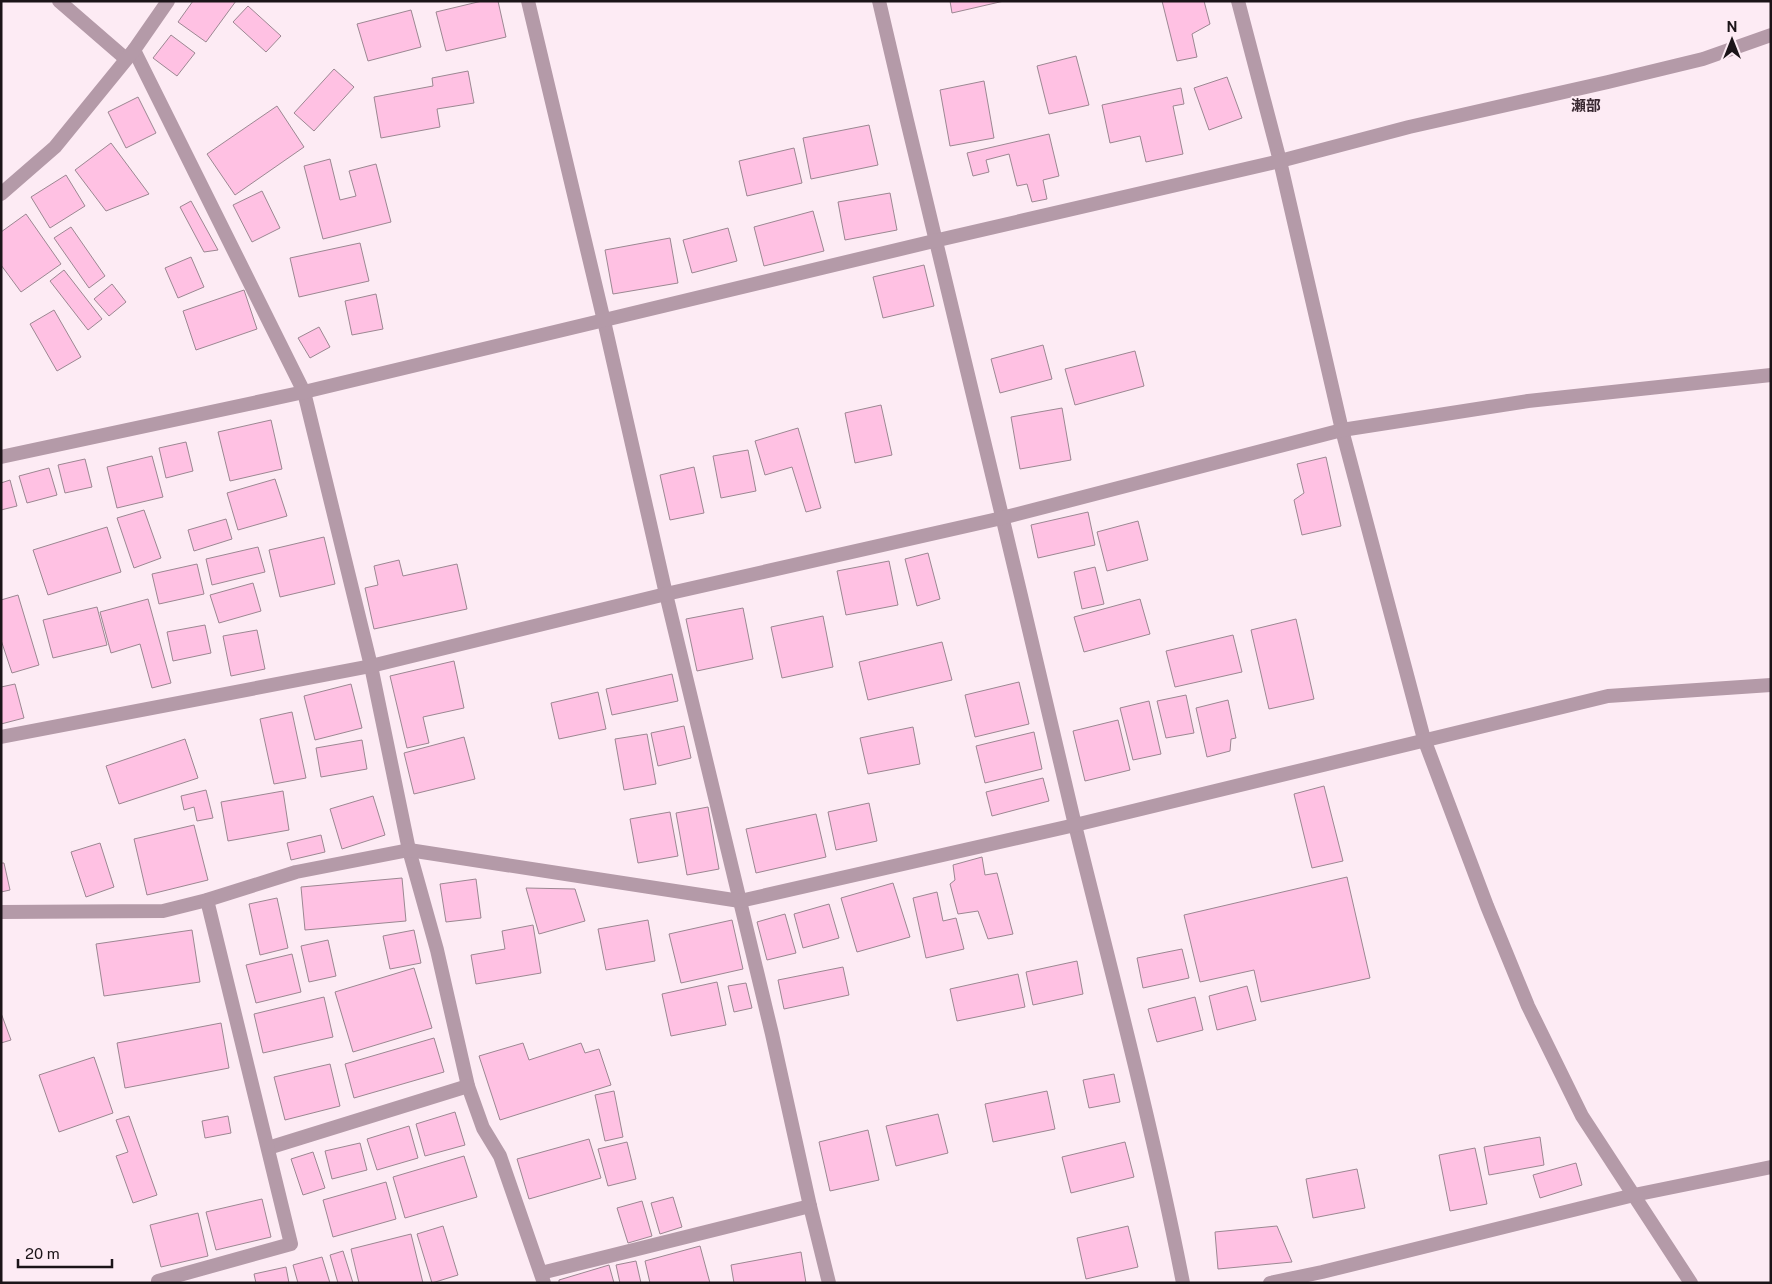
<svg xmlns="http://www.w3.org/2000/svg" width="1772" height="1284" font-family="'Public Sans','Noto Sans JP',sans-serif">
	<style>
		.building { fill: #ffc1e3; stroke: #9c8792 }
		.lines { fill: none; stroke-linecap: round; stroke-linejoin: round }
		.minor { stroke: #b49aa8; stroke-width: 14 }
		.labels { text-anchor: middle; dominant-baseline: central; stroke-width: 4; stroke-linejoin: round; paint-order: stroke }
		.quarter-label { font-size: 15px; font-weight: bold; fill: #392831; stroke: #fdebf4 }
	</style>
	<rect width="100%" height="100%" fill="#fdebf4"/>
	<g class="building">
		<polygon points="193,1 236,1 206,42 178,22"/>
		<polygon points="482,1 498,1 506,37 446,51 436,12"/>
		<polygon points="950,1 1004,1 952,13"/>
		<polygon points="1162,1 1204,1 1210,24 1192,34 1197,57 1177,61"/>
		<polygon points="248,6 281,36 266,52 233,22"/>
		<polygon points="411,10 421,47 368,61 357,24"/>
		<polygon points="171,35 195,53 177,76 153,58"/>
		<polygon points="1076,56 1089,105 1049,114 1037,66"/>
		<polygon points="334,69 354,87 314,131 294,113"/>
		<polygon points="468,71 474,103 437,109 440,127 381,138 374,97 433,86 432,78"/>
		<polygon points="1227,77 1242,118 1209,130 1194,88"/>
		<polygon points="984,81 994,138 950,146 940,90"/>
		<polygon points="1181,88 1184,104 1173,106 1183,154 1146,162 1140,136 1110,143 1102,105"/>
		<polygon points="138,97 156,133 126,148 108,112"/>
		<polygon points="277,106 304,147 235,195 207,154"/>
		<polygon points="869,125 878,165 811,179 803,138"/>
		<polygon points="1049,134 1059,176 1043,180 1047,199 1032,202 1027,184 1017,186 1009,154 986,160 989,172 973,176 967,153"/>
		<polygon points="111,143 149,194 106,211 75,170"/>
		<polygon points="794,148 802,183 747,196 739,161"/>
		<polygon points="330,159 340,200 356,196 349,171 376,164 391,222 323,239 304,166"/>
		<polygon points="66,175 85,206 50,228 31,197"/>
		<polygon points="262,191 280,228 252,242 233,205"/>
		<polygon points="890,193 897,230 845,240 838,202"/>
		<polygon points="191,201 218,250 204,252 180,207"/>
		<polygon points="813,211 824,251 764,266 754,227"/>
		<polygon points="26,214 61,264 21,292 1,265 1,232"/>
		<polygon points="71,227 105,276 89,288 54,238"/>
		<polygon points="728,228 737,261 692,273 683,240"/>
		<polygon points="670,238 678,283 613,294 605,250"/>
		<polygon points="360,243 369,281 299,297 290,258"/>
		<polygon points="191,257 204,287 178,298 165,268"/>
		<polygon points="924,265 934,306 883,318 873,277"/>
		<polygon points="64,270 102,319 88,330 50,281"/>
		<polygon points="112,284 126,302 109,316 94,299"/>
		<polygon points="244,290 257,329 196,350 183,311"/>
		<polygon points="376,294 383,329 352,335 345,301"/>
		<polygon points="54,310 81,357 57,371 30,324"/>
		<polygon points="319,327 330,347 310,358 298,338"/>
		<polygon points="1043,345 1052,379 1000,393 991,359"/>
		<polygon points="1135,351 1144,386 1075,405 1065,369"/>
		<polygon points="881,405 892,455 855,463 845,413"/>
		<polygon points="1062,408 1071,460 1020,469 1011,417"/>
		<polygon points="271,420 282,469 230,481 218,432"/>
		<polygon points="798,428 821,508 806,512 792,467 765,475 755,441"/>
		<polygon points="186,442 193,471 166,478 159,448"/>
		<polygon points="748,450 756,491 721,498 713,456"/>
		<polygon points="152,456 163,497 117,508 107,467"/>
		<polygon points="1326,457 1341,526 1302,535 1294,500 1304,493 1297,464"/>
		<polygon points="85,459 92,487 65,493 58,465"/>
		<polygon points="694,467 704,513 670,520 660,475"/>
		<polygon points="49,468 57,495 27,503 19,476"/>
		<polygon points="275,479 287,516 238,530 227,493"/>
		<polygon points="10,480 17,506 1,510 1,483"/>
		<polygon points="144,510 161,558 134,568 117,518"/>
		<polygon points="1088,512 1095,545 1038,558 1031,525"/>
		<polygon points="226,519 232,539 194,551 188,530"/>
		<polygon points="1138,521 1148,560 1107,571 1097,532"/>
		<polygon points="107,527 121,572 48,595 33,550"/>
		<polygon points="324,537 335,584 280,597 269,550"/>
		<polygon points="258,547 265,572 212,585 206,559"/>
		<polygon points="928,553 940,599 917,606 905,559"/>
		<polygon points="399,560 403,576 457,564 467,609 374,629 365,588 378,585 374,566"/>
		<polygon points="889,561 898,605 846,615 837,571"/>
		<polygon points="197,564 204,594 159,604 152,574"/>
		<polygon points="1095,567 1104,604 1082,609 1074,572"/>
		<polygon points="253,583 261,611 219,623 210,595"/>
		<polygon points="18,595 39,665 12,673 1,640 1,600"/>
		<polygon points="148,599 171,683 152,688 140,644 111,653 100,612"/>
		<polygon points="1140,599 1150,634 1084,652 1074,617"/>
		<polygon points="97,607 107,645 53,658 43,620"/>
		<polygon points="743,608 753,659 697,671 686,619"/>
		<polygon points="823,616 833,667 782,678 771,627"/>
		<polygon points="1296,619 1314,699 1269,709 1251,630"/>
		<polygon points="205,625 211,653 173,661 167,632"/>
		<polygon points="257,630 265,669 231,676 223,636"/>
		<polygon points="1233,635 1242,672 1175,687 1166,651"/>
		<polygon points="942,642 952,680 868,700 859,662"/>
		<polygon points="454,661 464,708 423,717 429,743 407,748 390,676"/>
		<polygon points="672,674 678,701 612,715 606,689"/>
		<polygon points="1019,682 1029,724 975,737 965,695"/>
		<polygon points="15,684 24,718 1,724 1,687"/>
		<polygon points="351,684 362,728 315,740 304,696"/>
		<polygon points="598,692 606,729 559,739 551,703"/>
		<polygon points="1186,695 1194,733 1166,738 1157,701"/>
		<polygon points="1228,700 1236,738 1231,739 1230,751 1207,757 1196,708"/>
		<polygon points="1149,701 1161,754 1133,760 1120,708"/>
		<polygon points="292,712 306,778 274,784 260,719"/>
		<polygon points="1118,720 1130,770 1085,781 1073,731"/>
		<polygon points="684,726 691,758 658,766 651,733"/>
		<polygon points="913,727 920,764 868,774 860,738"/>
		<polygon points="1034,732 1042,769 985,783 976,746"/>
		<polygon points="647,734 656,784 624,790 615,739"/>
		<polygon points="464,737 475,779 414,794 404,753"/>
		<polygon points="185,739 198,778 119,804 106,766"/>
		<polygon points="362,740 367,769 321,777 316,748"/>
		<polygon points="1043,778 1049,801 992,816 986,792"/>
		<polygon points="1324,786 1343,861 1312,868 1294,794"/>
		<polygon points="206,790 213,818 197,821 194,807 184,810 181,796"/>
		<polygon points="283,791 289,830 228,841 221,802"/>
		<polygon points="373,796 385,835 342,849 330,809"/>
		<polygon points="869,803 877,841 836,850 828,812"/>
		<polygon points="708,807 719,869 687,875 676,813"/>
		<polygon points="670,812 678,856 638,863 630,819"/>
		<polygon points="816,814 826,857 756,873 746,829"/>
		<polygon points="194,825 208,880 147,895 134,839"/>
		<polygon points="321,835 325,852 291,860 287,843"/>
		<polygon points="100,843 114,887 86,897 71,852"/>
		<polygon points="982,857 985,875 997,873 1013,934 988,939 978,911 958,914 950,884 955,880 953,865"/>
		<polygon points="1,863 4,863 10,890 1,892"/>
		<polygon points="1347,877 1370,978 1261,1002 1254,970 1200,982 1184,915"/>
		<polygon points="402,878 406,921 305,930 301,887"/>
		<polygon points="476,879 481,918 446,922 440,884"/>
		<polygon points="893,883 910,937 857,952 841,898"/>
		<polygon points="526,888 575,889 585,921 539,934"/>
		<polygon points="937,892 943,921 956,918 964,949 926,958 913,898"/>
		<polygon points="277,898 288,948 260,955 249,904"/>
		<polygon points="829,904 839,938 803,948 794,914"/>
		<polygon points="785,914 796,953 767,960 757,922"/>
		<polygon points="648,920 655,961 606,970 598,929"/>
		<polygon points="732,920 743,969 681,983 669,934"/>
		<polygon points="533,925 541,973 476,984 471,955 505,949 502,931"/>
		<polygon points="192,930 200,982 104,996 96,944"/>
		<polygon points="414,930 421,963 390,969 383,936"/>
		<polygon points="328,940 336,976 309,982 301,946"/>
		<polygon points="1182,949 1189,978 1143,988 1137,958"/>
		<polygon points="292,954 301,992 256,1003 246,965"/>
		<polygon points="1077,961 1083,994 1033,1005 1026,972"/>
		<polygon points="843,967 849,995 784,1009 778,980"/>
		<polygon points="414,968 432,1028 353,1052 335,992"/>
		<polygon points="1018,974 1025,1007 957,1021 950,989"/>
		<polygon points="717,982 726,1025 671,1036 662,994"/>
		<polygon points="746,983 752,1008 734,1012 728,986"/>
		<polygon points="1247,986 1256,1020 1217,1030 1209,996"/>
		<polygon points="324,997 333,1037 263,1053 254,1014"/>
		<polygon points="1195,997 1203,1030 1157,1042 1148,1009"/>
		<polygon points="1,1013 11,1040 1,1043"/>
		<polygon points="221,1023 229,1068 125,1088 117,1043"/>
		<polygon points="434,1038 444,1072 354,1098 345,1064"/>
		<polygon points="523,1043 529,1060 581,1043 585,1053 599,1049 611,1085 500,1120 479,1056"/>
		<polygon points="94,1057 113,1113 59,1132 39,1075"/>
		<polygon points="330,1064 340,1106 285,1120 274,1077"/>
		<polygon points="1114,1074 1120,1102 1089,1108 1083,1080"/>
		<polygon points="614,1091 623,1137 605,1141 595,1095"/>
		<polygon points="1047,1091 1055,1129 993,1142 985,1104"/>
		<polygon points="455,1112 465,1145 425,1156 416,1124"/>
		<polygon points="938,1114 948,1153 896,1166 886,1126"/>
		<polygon points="129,1116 157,1195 133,1203 116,1156 128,1152 116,1120"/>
		<polygon points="228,1116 231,1133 205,1138 202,1121"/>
		<polygon points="409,1126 418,1158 377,1170 367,1139"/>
		<polygon points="868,1130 879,1180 830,1191 819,1142"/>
		<polygon points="1540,1137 1544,1165 1489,1175 1484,1147"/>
		<polygon points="589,1139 601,1178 529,1199 517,1159"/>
		<polygon points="627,1142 636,1179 608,1186 598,1149"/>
		<polygon points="1125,1142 1134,1177 1071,1193 1062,1157"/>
		<polygon points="360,1143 367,1170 332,1179 325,1151"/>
		<polygon points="1475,1148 1487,1204 1450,1211 1439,1155"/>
		<polygon points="313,1152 325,1188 303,1195 291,1159"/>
		<polygon points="464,1156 477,1197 405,1218 393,1177"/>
		<polygon points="1576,1163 1582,1185 1540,1198 1533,1175"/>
		<polygon points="1357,1169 1365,1208 1313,1218 1306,1179"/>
		<polygon points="386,1182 396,1219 333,1237 323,1200"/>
		<polygon points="673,1197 682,1227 660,1234 651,1203"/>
		<polygon points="262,1199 271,1237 216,1250 206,1212"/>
		<polygon points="642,1201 652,1236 628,1243 617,1208"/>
		<polygon points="198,1213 208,1256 161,1267 150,1225"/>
		<polygon points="443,1226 458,1275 432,1283 417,1234"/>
		<polygon points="1128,1226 1138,1267 1086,1279 1077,1238"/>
		<polygon points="1277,1226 1292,1262 1218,1269 1215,1232"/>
		<polygon points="411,1234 423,1283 359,1283 351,1249"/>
		<polygon points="700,1246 710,1283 650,1283 645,1261"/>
		<polygon points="343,1251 353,1283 338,1283 330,1255"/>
		<polygon points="801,1252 806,1283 734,1283 731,1265"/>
		<polygon points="322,1257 330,1283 298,1283 293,1265"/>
		<polygon points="636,1261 641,1283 620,1283 616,1265"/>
		<polygon points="609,1265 614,1283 559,1283 559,1280"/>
		<polygon points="286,1267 289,1283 256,1283 254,1274"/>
	</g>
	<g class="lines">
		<g class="minor">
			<polyline points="59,1 126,59"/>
			<polyline points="528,1 604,321 666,594 772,1034 810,1206 829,1283"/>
			<path d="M 879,1 C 919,173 960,345 1002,516 C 1027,619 1050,723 1075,825 C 1113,978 1153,1129 1183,1283"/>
			<polyline points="1238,1 1280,161 1342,430 1424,739 1487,906 1528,1006 1582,1116 1691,1283"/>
			<polyline points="134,50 304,392 371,666 409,850 437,950 468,1086 483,1128 500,1156 544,1283"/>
			<polyline points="1,194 55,147 134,50 168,1"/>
			<polyline points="1,457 304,392 934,241 1280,161 1409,127 1608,82 1703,59 1771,35"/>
			<polyline points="1,737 371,666 666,594 1002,518 1342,430 1528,401 1771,375"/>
			<polyline points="1,912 163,911 207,900 296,872 409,850 740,901 1075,825 1608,696 1771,685"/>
			<polyline points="268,1148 468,1086"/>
			<polyline points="541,1273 810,1206"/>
			<polyline points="158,1281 291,1244 207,900"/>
			<polyline points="1270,1283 1322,1272 1634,1195 1771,1167"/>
		</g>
	</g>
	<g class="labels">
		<g class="quarter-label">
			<text x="1586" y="105">瀬部</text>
		</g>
	</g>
	<rect width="1772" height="1284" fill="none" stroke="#1b1418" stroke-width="5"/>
	<g transform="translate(1732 40)" stroke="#fdebf4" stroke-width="4" paint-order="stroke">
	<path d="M0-4L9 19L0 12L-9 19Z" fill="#1b1418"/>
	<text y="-8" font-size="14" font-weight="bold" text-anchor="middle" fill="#1b1418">N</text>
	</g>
	<path d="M18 1259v8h94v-8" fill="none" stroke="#1b1418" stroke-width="2.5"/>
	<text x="25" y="1259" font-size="15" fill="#1b1418" stroke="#fdebf4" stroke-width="4" paint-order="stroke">20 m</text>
</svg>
